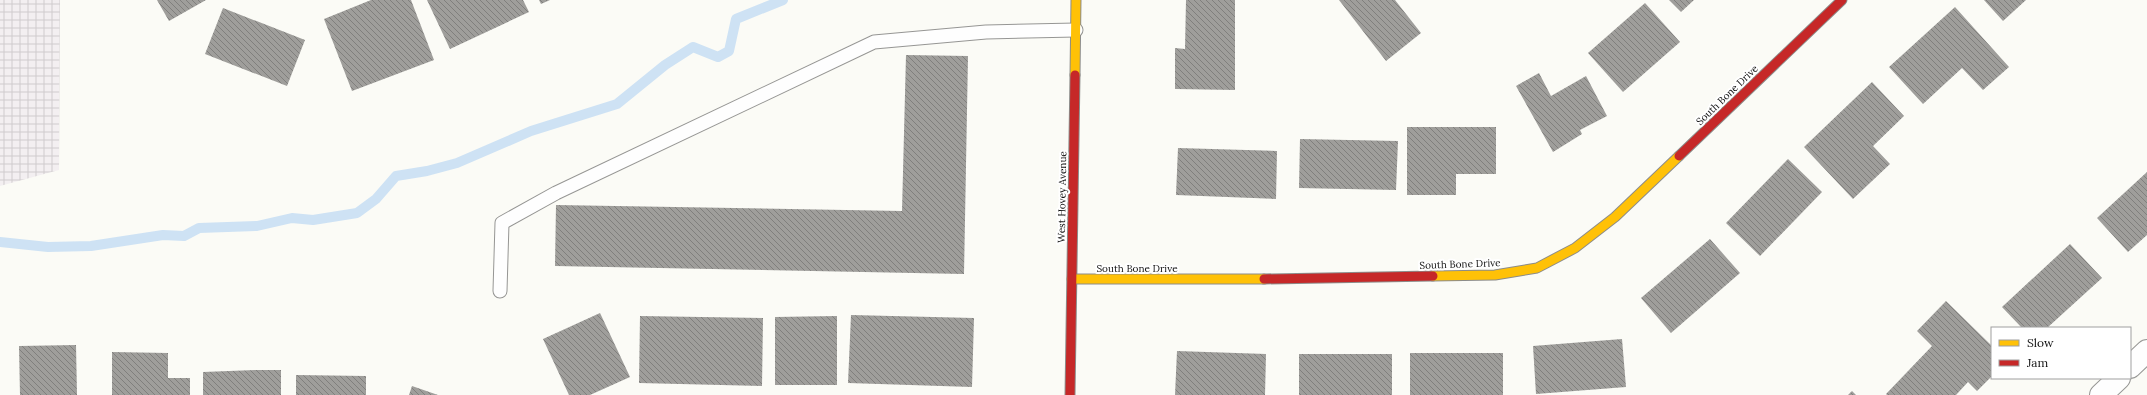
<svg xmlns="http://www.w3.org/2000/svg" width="2147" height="395" font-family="Lora,serif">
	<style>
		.industrial { fill: url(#industrial-grid) }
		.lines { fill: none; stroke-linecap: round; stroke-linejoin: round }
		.stream { stroke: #cee2f4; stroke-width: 10 }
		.building { fill: url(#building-back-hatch) }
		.lane-casing { stroke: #969694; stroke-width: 15 }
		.street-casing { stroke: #969694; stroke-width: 24 }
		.slow-casing { stroke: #8c8c8a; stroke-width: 11 }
		.jam-casing { stroke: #8c8c8a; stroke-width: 11 }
		.lane { stroke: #fefefe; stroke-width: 13 }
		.street { stroke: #fefefe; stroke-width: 22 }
		.slow { stroke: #ffc107; stroke-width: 9 }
		.jam { stroke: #c62828; stroke-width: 9 }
		.labels { text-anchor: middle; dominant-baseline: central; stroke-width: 4; stroke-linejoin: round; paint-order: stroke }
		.street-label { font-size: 10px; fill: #101010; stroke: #fff }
	</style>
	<defs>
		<pattern id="industrial-grid" width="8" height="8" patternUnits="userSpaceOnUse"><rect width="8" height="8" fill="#f3eff1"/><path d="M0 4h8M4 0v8" fill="none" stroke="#cfccce"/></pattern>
		<pattern id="building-back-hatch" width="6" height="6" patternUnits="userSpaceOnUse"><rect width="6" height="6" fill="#9f9e9b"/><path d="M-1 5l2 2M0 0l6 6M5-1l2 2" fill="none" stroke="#807f7d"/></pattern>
	</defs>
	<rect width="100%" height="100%" fill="#fbfbf6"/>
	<polygon class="industrial" points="0,0 60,0 59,170 0,186"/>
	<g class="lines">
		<polyline class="stream" points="0,242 48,247 91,246 163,235 184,236 199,228 257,226 292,218 313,220 357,213 376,199 396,176 427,171 457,163 531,131 617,104 665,65 693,47 718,57 729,51 736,19 783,0"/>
	</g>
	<g class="building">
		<polygon points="157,0 206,0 169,21"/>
		<polygon points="371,0 411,0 434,60 352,91 324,19"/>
		<polygon points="427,0 523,0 529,12 450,49"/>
		<polygon points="539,0 550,0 541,4"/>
		<polygon points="1186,0 1235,0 1235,90 1175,89 1175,48 1185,49"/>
		<polygon points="1339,0 1395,0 1421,33 1386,61"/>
		<polygon points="1669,0 1694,0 1681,12"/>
		<polygon points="1984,0 2026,0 2003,21"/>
		<polygon points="1645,3 1680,42 1623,92 1588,53"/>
		<polygon points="1955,7 2009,67 1983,90 1962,68 1923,104 1889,67"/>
		<polygon points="223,8 305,40 287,86 205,54"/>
		<polygon points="906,55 968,56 964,274 555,266 556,205 902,211"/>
		<polygon points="1539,73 1551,96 1586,76 1607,116 1580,130 1582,134 1553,152 1516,86"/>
		<polygon points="1872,82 1904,116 1873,146 1890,164 1853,199 1804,147"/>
		<polygon points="1407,127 1496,127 1496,174 1456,174 1456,195 1407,195"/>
		<polygon points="1300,139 1398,141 1396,190 1299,188"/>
		<polygon points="1178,148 1277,151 1276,199 1176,195"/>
		<polygon points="1788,159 1822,192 1760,256 1726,223"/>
		<polygon points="2147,172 2147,235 2128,252 2097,218"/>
		<polygon points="1710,239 1740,273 1671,333 1641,298"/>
		<polygon points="2070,244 2102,278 2047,328 2022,328 2002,307"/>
		<polygon points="1946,301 1992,346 1992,376 1977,391 1968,382 1956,395 1887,395 1886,394 1932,346 1917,331"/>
		<polygon points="600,313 630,377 590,395 569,395 543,339"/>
		<polygon points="851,315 974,318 972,387 848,383"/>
		<polygon points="640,316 763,318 762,386 639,383"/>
		<polygon points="837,316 837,385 775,385 775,317"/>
		<polygon points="1622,339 1626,387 1536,394 1533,346"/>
		<polygon points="76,345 77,395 20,395 19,346"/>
		<polygon points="1177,351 1266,354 1265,395 1175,395"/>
		<polygon points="112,352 168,353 168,378 190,378 190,395 112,395"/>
		<rect x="1410" y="353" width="93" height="42"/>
		<rect x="1299" y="354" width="93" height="41"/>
		<polygon points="255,370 281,370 281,395 203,395 203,372"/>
		<polygon points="296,375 366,376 366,395 296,395"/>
		<polygon points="412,386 438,395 409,395"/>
		<polygon points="1852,391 1856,395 1848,395"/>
	</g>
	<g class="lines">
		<g class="lane-casing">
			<polyline id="lane" points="500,291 502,223 556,193 874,42 986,32 1076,30"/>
		</g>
		<g class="street-casing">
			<g id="street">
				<polyline points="2130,367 2147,351"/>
				<polyline points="2101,395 2119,378"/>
			</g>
		</g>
		<g class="slow-casing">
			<g id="slow">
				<polyline points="1075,75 1076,0"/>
				<polyline points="1433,276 1495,275 1537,268 1575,248 1615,217 1679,156"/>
				<polyline points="1072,279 1264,279"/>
			</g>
		</g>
		<g class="jam-casing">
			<g id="jam">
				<polyline points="1679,156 1842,0"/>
				<polyline points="1264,279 1433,276"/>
				<polyline points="1070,395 1075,75"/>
			</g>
		</g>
		<use href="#lane" class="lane"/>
		<use href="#street" class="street"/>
		<use href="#slow" class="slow"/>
		<use href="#jam" class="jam"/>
	</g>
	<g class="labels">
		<g class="street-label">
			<text transform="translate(1727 95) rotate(-44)">South Bone Drive</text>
			<text transform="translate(1062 197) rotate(-89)">West Hovey Avenue</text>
			<text transform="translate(1460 264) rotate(-2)">South Bone Drive</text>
			<text x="1137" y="268">South Bone Drive</text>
		</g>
	</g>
	<rect x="1991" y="327" width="140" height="52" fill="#ffffff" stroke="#9f9f9f"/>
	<rect x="1999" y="340" width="20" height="6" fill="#ffc107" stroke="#9f9f9f"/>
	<text x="2027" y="347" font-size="12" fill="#101010">Slow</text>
	<rect x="1999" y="360" width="20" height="6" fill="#c62828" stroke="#9f9f9f"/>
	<text x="2027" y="367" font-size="12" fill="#101010">Jam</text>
</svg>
